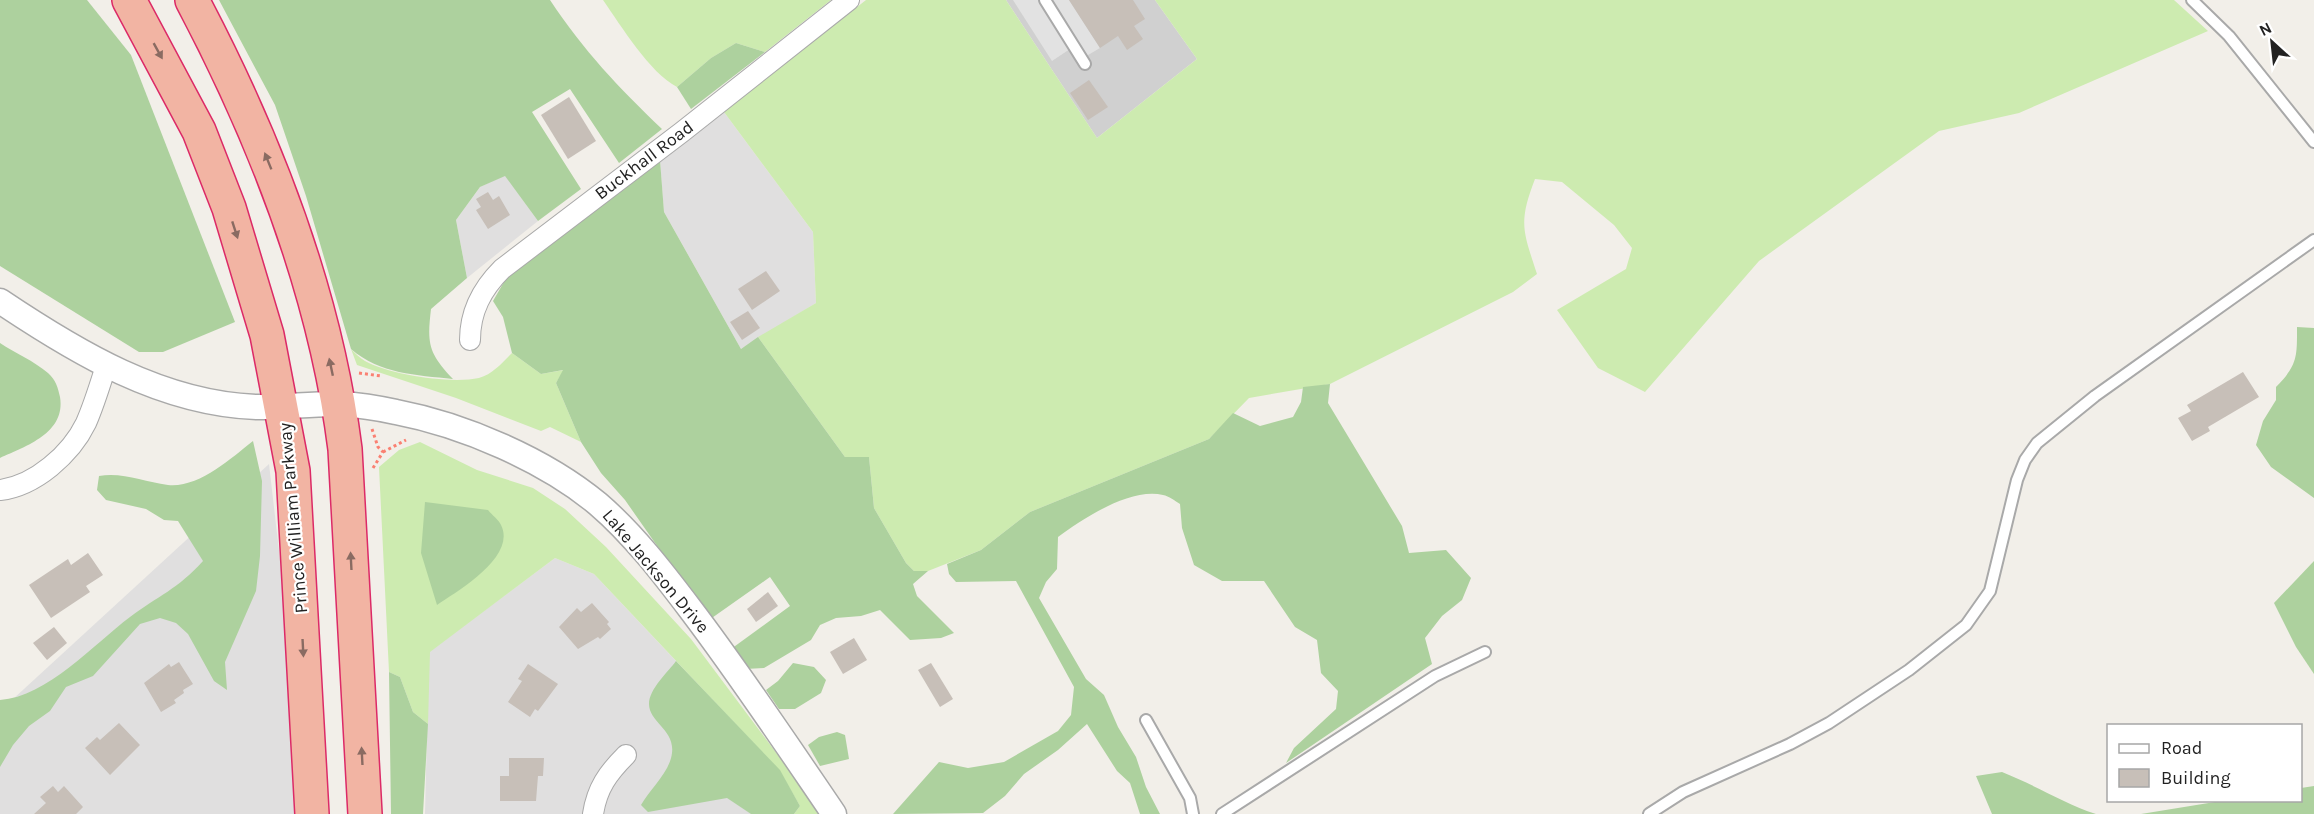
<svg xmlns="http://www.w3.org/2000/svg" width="2314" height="814" font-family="Karla,sans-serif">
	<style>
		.residential { fill: #e0dfdf }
		.religious { fill: #d0d0d0 }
		.grass { fill: #cdebb0 }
		.forest { fill: #add19e }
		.parking { fill: #e2e2e2 }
		.building { fill: #c7bfb8 }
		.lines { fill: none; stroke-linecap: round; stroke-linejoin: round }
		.service-casing { stroke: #a9a9a9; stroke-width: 14 }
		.minor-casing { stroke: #a9a9a9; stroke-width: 22 }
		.tertiary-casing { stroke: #a9a9a9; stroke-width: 27 }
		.trunk-casing { stroke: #dc2a67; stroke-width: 36 }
		.path { stroke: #fa8072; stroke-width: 3; stroke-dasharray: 3 3; stroke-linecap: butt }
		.service { stroke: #fff; stroke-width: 10 }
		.minor { stroke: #fff; stroke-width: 20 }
		.tertiary { stroke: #fff; stroke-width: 24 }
		.trunk { stroke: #f2b4a3; stroke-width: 33 }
		.oneway { fill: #8a6b62 }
		.labels { text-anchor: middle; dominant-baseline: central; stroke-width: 4.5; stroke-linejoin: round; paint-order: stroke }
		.street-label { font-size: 18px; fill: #222; stroke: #fff }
	</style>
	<rect width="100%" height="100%" fill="#f2efe9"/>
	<g class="residential">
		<polygon points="724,112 813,232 816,303 741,349 664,212 660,160"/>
		<polygon points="505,175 538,221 467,278 456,220 480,187"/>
		<polygon points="269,464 301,742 300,814 0,814 0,711"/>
		<polygon points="555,558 594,574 676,661 780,814 425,814 429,652"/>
	</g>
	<polygon class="religious" points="1006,0 1155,0 1197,59 1097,138"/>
	<g class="grass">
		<path d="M 603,0 L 831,0 L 765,52 L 736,43 L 711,58 L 677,87 C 649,72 622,27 603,0 Z"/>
		<path d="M 866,0 L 1006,0 L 1097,138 L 1197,59 L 1155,0 L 2174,0 L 2208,31 L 2019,113 L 1939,131 L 1759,261 L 1645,392 L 1598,368 L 1557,310 L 1626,269 L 1632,248 L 1614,225 L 1562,182 L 1535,179 C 1518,223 1523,231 1537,274 L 1513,292 L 1330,384 L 1249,398 L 1209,439 L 1030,512 L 981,550 L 928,571 L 914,571 L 906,563 L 874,508 L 869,457 L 845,457 L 758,337 L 816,303 L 813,232 L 724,112 Z"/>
		<path d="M 351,349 C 355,353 360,358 365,361 C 390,375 451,384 479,378 C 493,374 502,363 512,353 L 541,374 L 564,370 L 556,383 L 581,442 L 550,427 L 541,431 L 456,398 L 357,365 Z"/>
		<polygon points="420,442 477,470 533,488 565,509 606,547 691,639 822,814 794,814 800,806 779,770 594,574 555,558 430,652 428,724 413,712 400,677 389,672 379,467 399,450"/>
	</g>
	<g class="forest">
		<polygon points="0,0 87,0 131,55 235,322 163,352 139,352 0,266"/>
		<path d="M 219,0 L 550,0 C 584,51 618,87 662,129 L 619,163 L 570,89 L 532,112 L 581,189 L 538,221 L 505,176 L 480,187 L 456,220 L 467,278 L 431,309 C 427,343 428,353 453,379 C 416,375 380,374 351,349 L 306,196 L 275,105 Z"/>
		<polygon points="736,43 765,52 691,109 677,87 711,58"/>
		<polygon points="660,160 664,212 741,349 758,337 845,457 869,457 874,508 906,563 914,571 928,571 913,584 917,596 954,633 941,638 910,640 880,610 861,616 836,618 820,625 811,640 764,668 745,669 731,649 790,606 770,577 709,620 625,500 601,473 581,442 556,383 563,370 541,374 512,353 503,317 493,301 508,275"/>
		<path d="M 2297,327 L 2314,328 L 2314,498 L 2271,467 L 2256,445 L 2263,421 L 2276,400 L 2276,387 C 2298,365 2297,356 2297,327 Z"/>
		<path d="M 0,343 C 15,353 34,361 48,373 C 56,380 58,388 60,397 C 66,433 26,446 0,458 Z"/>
		<path d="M 1330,384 L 1328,403 L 1402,526 L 1409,553 L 1446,550 L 1471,578 L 1462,600 L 1442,616 L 1425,638 L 1432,664 L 1286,763 L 1294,748 L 1336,709 L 1338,691 L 1321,673 L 1317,640 L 1295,627 L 1264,581 L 1222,581 L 1194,565 L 1182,528 L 1180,504 C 1175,501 1169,496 1163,495 C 1131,487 1082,519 1058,537 L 1057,569 L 1046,582 L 1039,598 L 1086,679 L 1104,695 L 1118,727 L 1136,757 L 1146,787 L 1160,814 L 1140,814 L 1130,783 L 1117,771 L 1087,724 L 1058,750 L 1024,774 L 1005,796 L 983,813 L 893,814 L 939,762 L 968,768 L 1004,762 L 1058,731 L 1071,715 L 1074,687 L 1016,581 L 956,582 L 949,574 L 947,564 L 981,550 L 1030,512 L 1209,439 L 1233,413 L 1260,426 L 1293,417 L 1301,402 L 1303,387 Z"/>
		<path d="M 253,441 L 262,481 L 260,556 L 256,591 L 225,662 L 227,690 L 214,681 L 188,634 L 176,623 L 160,618 L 140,624 L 93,676 L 66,687 L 50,711 L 29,726 L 13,745 L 0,767 L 0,700 C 47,697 94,644 130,617 C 158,596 178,589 203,561 L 178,521 L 164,520 L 146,509 L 106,500 L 97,490 L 99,476 C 123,472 144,482 168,485 C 199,488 230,459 253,441 Z"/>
		<path d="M 425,502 L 488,510 C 492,515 499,520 501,525 C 517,557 457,591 437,605 L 421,553 Z"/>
		<polygon points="2314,561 2314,674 2296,647 2274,603"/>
		<path d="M 676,661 L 780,770 L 800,806 L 794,814 L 751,814 L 727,798 L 648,812 L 641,805 C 650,789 670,772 672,753 C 675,730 649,722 649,704 C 649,689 668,672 676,661 Z"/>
		<polygon points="793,663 814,667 826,680 821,693 795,709 779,709 766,690 778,681"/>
		<polygon points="389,672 400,677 413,712 428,724 423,814 391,814"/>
		<polygon points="837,732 845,735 849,759 820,766 808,745 819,737"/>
		<path d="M 2002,772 C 2035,785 2063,803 2096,814 L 1992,814 L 1976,776 Z"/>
		<polygon points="2314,786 2314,814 2141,814 2221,801 2300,800 2301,788"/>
	</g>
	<polygon class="parking" points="1013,0 1069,0 1100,48 1078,61 1070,49 1052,61"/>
	<g class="building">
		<polygon points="1069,0 1133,0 1145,19 1134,26 1143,39 1127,50 1118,36 1100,48"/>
		<polygon points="1089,80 1108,107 1088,120 1070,93"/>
		<polygon points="569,97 596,141 568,159 541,115"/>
		<polygon points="488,192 493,200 499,196 510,215 488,229 476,210 481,207 476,199"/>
		<polygon points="766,271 780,291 752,310 738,289"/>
		<polygon points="748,311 760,328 742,340 730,322"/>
		<polygon points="2243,372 2259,397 2208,427 2210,431 2192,441 2178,418 2191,411 2187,405"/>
		<polygon points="88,553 103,575 86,586 90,592 51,618 29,585 68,559 71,565"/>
		<polygon points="768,592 778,606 756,622 747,609"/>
		<polygon points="592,603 609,622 607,624 611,629 600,639 598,637 578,649 559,627 577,608 581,612"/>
		<polygon points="54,627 67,643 47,660 33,643"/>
		<polygon points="854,638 867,660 843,674 830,652"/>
		<polygon points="179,662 193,684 183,690 184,693 174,700 176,703 161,712 144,683 169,664 171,667"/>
		<polygon points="931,663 953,699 940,707 918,670"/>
		<polygon points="528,664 558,684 538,711 535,709 530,717 508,702 522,681 518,679"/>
		<polygon points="119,723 140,745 110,775 85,748 97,737 100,740"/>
		<polygon points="509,758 544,758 543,776 538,776 536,801 500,801 500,776 509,776"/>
		<polygon points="53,786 58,792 64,786 83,807 76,814 34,814 46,803 40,797"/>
	</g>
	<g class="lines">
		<g class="service-casing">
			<g id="service">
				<polyline points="1045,0 1085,64"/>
				<polyline points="2192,0 2229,36 2314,142"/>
				<polyline points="1146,720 1190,798 1193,814"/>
				<polyline points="1222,814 1435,676 1485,652"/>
				<polyline points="1649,814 1683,792 1790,744 1829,723 1909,670 1966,625 1990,591 2017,480 2025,460 2037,443 2095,396 2314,240"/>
			</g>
		</g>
		<g class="minor-casing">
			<g id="minor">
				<path d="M 470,340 C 470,311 482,289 502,269 L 682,132 L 849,0"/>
				<path d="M 0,490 C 35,486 71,454 86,423 C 94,405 100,385 106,366"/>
				<path d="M 593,814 C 597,788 608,773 626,755"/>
			</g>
		</g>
		<g class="tertiary-casing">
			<path id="tertiary" d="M 0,301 C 76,352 162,404 257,407 C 284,408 312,403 340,404 C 358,405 378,408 396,412 C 464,425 545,460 598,504 C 633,534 663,573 691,610 C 741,676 787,745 834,814"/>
		</g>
		<g class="trunk-casing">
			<g id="trunk">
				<polyline points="129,0 199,131 229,208 267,335 293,471 312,814"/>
				<path d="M 192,0 C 266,140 325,291 345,449 L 365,814"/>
			</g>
		</g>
		<g class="path">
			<polyline points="359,373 381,376"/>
			<polyline points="372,429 378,447 383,452 373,468"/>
			<polyline points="383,452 406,440"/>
		</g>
		<use href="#service" class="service"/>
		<use href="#minor" class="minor"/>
		<use href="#tertiary" class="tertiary"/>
		<use href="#trunk" class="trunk"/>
	</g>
	<defs><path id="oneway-solid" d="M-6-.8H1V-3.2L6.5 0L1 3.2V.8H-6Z" transform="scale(1.5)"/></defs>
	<g class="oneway">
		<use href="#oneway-solid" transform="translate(158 51) rotate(61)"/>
		<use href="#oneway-solid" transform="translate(268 161) rotate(-112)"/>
		<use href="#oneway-solid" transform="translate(235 230) rotate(72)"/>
		<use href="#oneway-solid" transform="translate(331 367) rotate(-102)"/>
		<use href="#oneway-solid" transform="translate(351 561) rotate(-93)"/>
		<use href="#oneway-solid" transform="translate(303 648) rotate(87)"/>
		<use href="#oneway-solid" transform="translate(362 756) rotate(-93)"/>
	</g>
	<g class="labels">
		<g class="street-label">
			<text transform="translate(644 160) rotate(-37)">Buckhall Road</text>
			<text transform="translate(293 518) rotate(-95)">Prince William Parkway</text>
			<text transform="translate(656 571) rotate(50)">Lake Jackson Drive</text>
		</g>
	</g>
	<rect x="2107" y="724" width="195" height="78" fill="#ffffff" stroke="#a7a7a7" stroke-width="1.5"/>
	<rect x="2119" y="744" width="30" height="9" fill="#ffffff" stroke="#a7a7a7" stroke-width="1.5"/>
	<text x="2161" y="754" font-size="18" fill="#222222">Road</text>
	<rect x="2119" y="769" width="30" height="18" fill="#c7bfb8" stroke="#a7a7a7" stroke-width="1.5"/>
	<text x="2161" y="784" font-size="18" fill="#222222">Building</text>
	<g transform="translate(2272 42) rotate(333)" stroke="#ffffff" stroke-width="4.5" paint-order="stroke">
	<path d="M0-4.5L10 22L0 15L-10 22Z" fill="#222222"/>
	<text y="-9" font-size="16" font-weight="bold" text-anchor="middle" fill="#222222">N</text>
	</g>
</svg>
